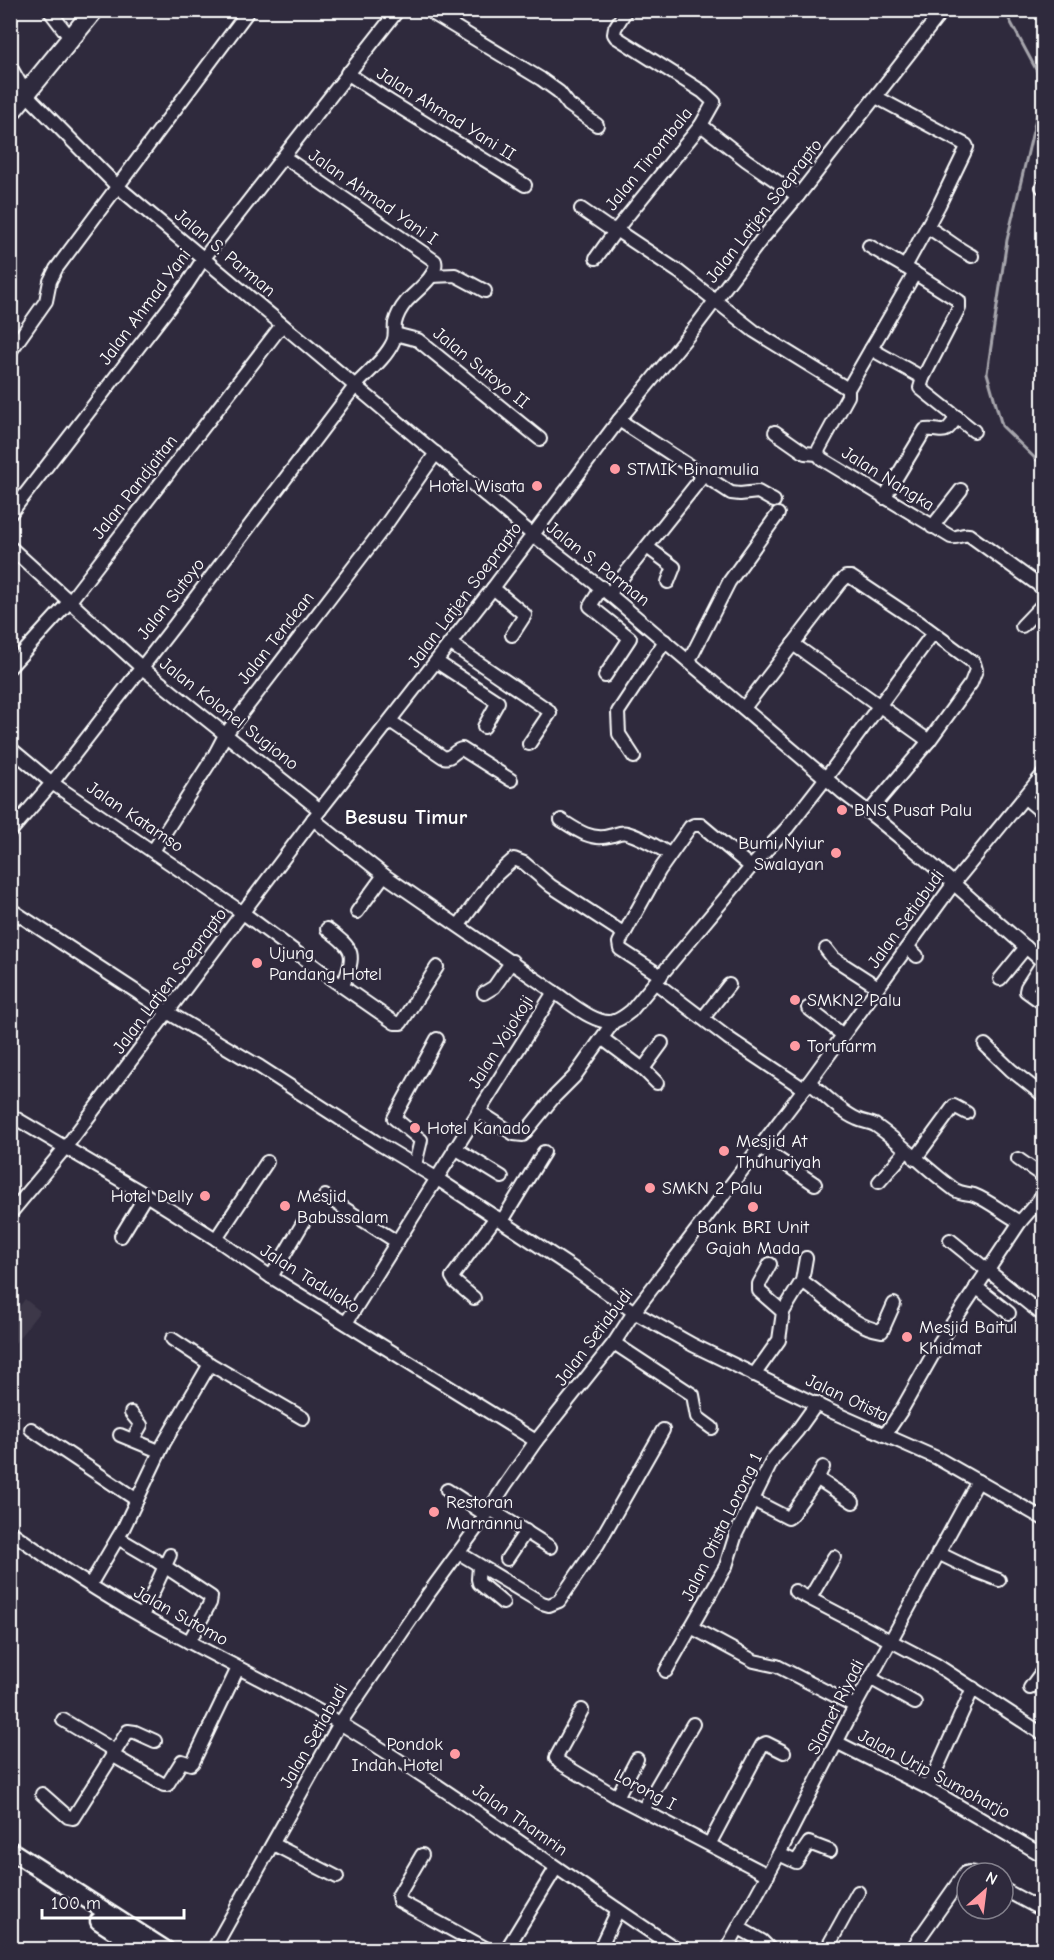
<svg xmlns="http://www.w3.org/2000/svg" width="1054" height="1960" font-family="'Comic Neue',sans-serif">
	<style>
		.built { fill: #3c3749 }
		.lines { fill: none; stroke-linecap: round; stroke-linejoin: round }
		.stream { stroke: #a7a6ad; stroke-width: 3 }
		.minor-casing { stroke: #fff; stroke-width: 16 }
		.major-casing { stroke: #fff; stroke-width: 21 }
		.highway-casing { stroke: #fff; stroke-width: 22 }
		.minor { stroke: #2f2a3d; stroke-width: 12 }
		.major { stroke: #2f2a3d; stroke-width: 16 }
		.highway { stroke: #2f2a3d; stroke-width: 18 }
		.poi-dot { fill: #ff9aa2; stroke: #2f2a3d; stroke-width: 2 }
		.labels { text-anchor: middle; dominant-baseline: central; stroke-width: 5; stroke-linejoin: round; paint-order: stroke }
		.street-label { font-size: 18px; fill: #fff; stroke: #2f2a3d }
		.poi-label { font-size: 18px; fill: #fff; stroke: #2f2a3d; text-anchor: start }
		.quarter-label { font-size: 21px; font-weight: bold; fill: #fff; stroke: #2f2a3d }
	</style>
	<rect width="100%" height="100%" fill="#2f2a3d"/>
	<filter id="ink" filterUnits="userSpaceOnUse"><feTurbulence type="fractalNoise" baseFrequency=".0167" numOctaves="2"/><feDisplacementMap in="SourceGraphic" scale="12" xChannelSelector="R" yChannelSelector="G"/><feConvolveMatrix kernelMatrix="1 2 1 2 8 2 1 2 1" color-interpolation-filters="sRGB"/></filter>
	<g filter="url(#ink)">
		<polygon class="built" points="25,1299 40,1311 11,1348 11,1318"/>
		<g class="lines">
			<polyline class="stream" points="1010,10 1009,19 1038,73 1039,106 1007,240 987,373 1002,426 1044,467"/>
			<g class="minor-casing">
				<g id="minor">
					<polyline points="49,10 71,39"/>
					<polyline points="427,10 541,79 559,92 569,105 597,125"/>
					<path d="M 626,10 L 615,28 L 614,34 L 616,37 L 703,92 L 714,102 L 701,125 L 616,230 L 679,272 L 754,331 L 848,389 L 848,396 L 819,449 L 818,454 L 822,459 L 951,537 C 957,539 962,533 969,535 L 1044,589"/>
					<path d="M 10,66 L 26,94 L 117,186 L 533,535 L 609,594 L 842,792 C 912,844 977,905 1044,963"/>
					<polyline points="347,73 383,97 525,185"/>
					<polyline points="876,97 966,145 967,147 939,205 905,267 959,301 959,308 923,378 920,388 974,431"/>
					<polyline points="701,125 746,160 798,196"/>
					<polyline points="1042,187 1044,188"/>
					<polyline points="581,209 607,227 616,230 596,258"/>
					<path d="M 927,227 C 943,236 956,248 972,256"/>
					<polyline points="869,246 905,267"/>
					<polyline points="431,276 455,275 485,291"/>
					<polyline points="395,334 418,340 540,439"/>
					<polyline points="871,349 915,273"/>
					<polyline points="10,352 46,301 50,281 56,269 249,10"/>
					<polyline points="848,389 871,349 923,378"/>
					<polyline points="619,420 731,493 740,494 758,492 774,501"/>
					<polyline points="775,432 805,453 818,454"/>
					<path d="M 884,498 L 925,430 C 945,428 942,439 957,417"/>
					<polyline points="10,514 187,284 204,258 398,10"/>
					<polyline points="932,527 961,490"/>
					<polyline points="10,547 141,667 320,810"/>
					<polyline points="647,547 674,567 668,582"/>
					<polyline points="602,587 590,606 630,638 605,676"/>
					<polyline points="493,588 525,615 512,635"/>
					<polyline points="609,594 703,476"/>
					<polyline points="1022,626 1044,603"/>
					<polyline points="451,644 548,710 550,713 548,716 529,744"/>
					<polyline points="793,644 929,741 869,812"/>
					<polyline points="689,661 729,582 778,514"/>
					<polyline points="437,662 498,702 484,727"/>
					<polyline points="10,667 70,601 282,325"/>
					<polyline points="744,708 840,583 846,577 851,577 920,623 974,663 976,670 971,683 929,741"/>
					<path d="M 390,721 L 443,757 C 451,760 454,750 462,749 L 511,780"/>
					<polyline points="10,748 52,783 243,913 336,982 395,1023 401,1023 437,967"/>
					<polyline points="634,757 619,734 618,712 665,641"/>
					<polyline points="1025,798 1044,814"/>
					<polyline points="313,819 384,875 554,992"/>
					<path d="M 561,820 C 575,829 591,841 609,836 C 616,835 620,831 627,833 C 642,837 657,847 670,854"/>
					<path d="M 10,832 L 52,783 L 174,626 L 356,385 C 368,372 386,358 393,342 C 396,336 394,330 395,323 C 397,315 401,308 406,302 C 414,292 439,276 435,261 L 284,157"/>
					<polyline points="153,851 214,756 225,735 385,526 436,453"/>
					<polyline points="10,909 169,1013 260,1067 376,1142 436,1178 574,1269 634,1312 693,1345 828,1410 937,1458 1044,1519"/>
					<polyline points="357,912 384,875"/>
					<polyline points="459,925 495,876 514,859 524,863 551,886 623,933"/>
					<path d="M 327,929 C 356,951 355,953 343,986"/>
					<polyline points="908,948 917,956"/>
					<polyline points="826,949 833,958 878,987"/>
					<polyline points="1043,962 1027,987 1026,991 1044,1004"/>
					<polyline points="661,976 620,949 619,943 659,871 690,827 694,825 701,825 751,867"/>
					<polyline points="1000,979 1026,947"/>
					<polyline points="656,983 728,1038 804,1089"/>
					<polyline points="484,993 494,987 512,961"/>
					<polyline points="808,1008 843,1035"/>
					<polyline points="703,1018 729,985"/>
					<polyline points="603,1039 643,1069 657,1083"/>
					<polyline points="985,1045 1011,1070 1044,1096"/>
					<polyline points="643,1069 662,1043"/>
					<path d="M 809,1082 C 824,1094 839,1111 857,1119 C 863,1122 869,1122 875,1125 C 903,1144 927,1170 955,1190 C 962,1194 967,1193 974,1195 C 990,1201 1004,1214 1020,1222"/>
					<polyline points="478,1111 514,1134 523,1135 554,1097 574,1077 614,1021"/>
					<polyline points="10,1115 146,1195 216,1239 271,1277 536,1441"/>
					<polyline points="760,1147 815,1184"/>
					<polyline points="455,1148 502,1177"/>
					<polyline points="915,1159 954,1106 967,1113"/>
					<polyline points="1018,1159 1044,1177"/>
					<polyline points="415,1165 421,1140 394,1118 437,1039"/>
					<polyline points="879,1182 906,1151"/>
					<polyline points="325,1196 397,1242"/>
					<polyline points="10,1214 65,1148 320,810 493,588 619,420 696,326 761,240 798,196 943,10"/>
					<polyline points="502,1221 544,1152"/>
					<polyline points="121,1236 146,1195"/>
					<polyline points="216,1239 267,1162"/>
					<polyline points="950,1240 1044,1316"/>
					<polyline points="271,1277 303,1223"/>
					<path d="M 802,1281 C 827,1297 851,1327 882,1331 L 894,1304"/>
					<polyline points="976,1287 1009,1313"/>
					<polyline points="474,1298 455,1282 452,1277 496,1217"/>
					<polyline points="783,1312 802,1281 806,1258"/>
					<path d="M 346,1323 L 554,992 C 568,1001 597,1027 615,1021 C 621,1019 626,1015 631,1011 L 751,867 L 787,828 L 826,778 L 933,633"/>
					<polyline points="172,1339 210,1364"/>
					<polyline points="614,1343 693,1395 697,1417 712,1428"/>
					<polyline points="754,1375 779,1340 783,1312 759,1291 759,1284 770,1264"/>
					<polyline points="131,1413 141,1425 133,1439"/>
					<polyline points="31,1429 137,1500"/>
					<polyline points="120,1435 159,1451"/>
					<polyline points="885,1435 901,1411 940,1342 1020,1222 1039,1200 1044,1189"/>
					<polyline points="818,1479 853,1502"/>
					<polyline points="447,1490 486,1515"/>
					<path d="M 753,1500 L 788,1518 L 791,1516 C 801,1499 815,1485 823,1467"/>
					<polyline points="490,1509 550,1547"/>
					<path d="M 10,1531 C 53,1562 98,1592 143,1617 C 209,1654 278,1686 343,1725 C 458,1795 565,1876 678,1950"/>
					<polyline points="118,1538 152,1558 211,1597 210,1603 189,1642"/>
					<polyline points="459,1553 542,1603 549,1605 559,1601 598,1544 663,1430"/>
					<polyline points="938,1553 973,1570 999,1580"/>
					<polyline points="507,1559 526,1531"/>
					<polyline points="479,1566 478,1579 479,1583 503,1603"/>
					<polyline points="90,1585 123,1529 164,1443 210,1364 303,1418"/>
					<polyline points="795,1591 935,1664 1044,1735"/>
					<polyline points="810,1598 834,1557"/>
					<polyline points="142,1616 170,1555"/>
					<polyline points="691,1627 754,1661 777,1666 855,1706"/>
					<polyline points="666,1671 726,1566 736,1534 773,1459 797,1431 817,1403"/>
					<polyline points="870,1678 915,1703"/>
					<polyline points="1030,1688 1044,1669"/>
					<polyline points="582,1710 558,1754 556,1758 559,1762 617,1797 768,1875"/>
					<polyline points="63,1720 115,1751"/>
					<polyline points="838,1743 928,1788 1044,1856"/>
					<polyline points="112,1755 164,1785 167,1785 182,1761 191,1764 193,1762 238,1668"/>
					<polyline points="928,1788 973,1688"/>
					<polyline points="42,1794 68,1817 73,1818 128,1731 135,1732 155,1741"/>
					<polyline points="617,1797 637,1759"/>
					<polyline points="643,1810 693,1724"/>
					<polyline points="710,1843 762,1745 766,1743 784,1752"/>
					<polyline points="273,1844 337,1877"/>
					<polyline points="779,1854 796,1862 809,1843 830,1851"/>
					<polyline points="422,1855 398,1896 399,1901 489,1950"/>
					<polyline points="1003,1889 1044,1911"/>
					<polyline points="739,1928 762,1941 771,1950"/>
					<polyline points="213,1950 340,1723 426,1597 486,1515 506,1484 536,1441 614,1343 634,1312 804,1089 954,883 1044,773"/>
					<polyline points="506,1950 556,1868"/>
					<polyline points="599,1950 618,1910"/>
					<polyline points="726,1950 779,1854 855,1706 978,1481"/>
					<polyline points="826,1950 858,1892"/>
					<polyline points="911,1950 965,1873 969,1872 975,1873"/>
				</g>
			</g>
			<g class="major-casing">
				<g id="major">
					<polyline points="10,1850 166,1950"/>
					<polyline points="99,1921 144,1950"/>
				</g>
			</g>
			<g class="highway-casing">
				<polyline id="highway" points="10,113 94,10"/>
			</g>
			<use href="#minor" class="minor"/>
			<use href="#major" class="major"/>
			<use href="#highway" class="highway"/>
		</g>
	</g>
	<g class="poi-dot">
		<circle cx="615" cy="469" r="6"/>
		<circle cx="537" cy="486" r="6"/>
		<circle cx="842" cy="810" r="6"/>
		<circle cx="836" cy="853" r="6"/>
		<circle cx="257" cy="963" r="6"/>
		<circle cx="795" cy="1000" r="6"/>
		<circle cx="795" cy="1046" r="6"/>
		<circle cx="415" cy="1128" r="6"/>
		<circle cx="724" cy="1151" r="6"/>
		<circle cx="650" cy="1188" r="6"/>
		<circle cx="205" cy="1196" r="6"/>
		<circle cx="285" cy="1206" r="6"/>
		<circle cx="753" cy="1207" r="6"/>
		<circle cx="907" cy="1337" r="6"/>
		<circle cx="434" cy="1512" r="6"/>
		<circle cx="455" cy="1754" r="6"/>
	</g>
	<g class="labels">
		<g class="street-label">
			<text transform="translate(446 114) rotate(32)">Jalan Ahmad Yani II</text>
			<text transform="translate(649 159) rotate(-51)">Jalan Tinombala</text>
			<text transform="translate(373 197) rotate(35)">Jalan Ahmad Yani I</text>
			<text transform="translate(764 211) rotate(-52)">Jalan Latjen Soeprapto</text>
			<text transform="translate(225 253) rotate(40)">Jalan S. Parman</text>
			<text transform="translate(145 307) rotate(-53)">Jalan Ahmad Yani</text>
			<text transform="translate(481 368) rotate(39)">Jalan Sutoyo II</text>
			<text transform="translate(888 479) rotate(32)">Jalan Nangka</text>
			<text transform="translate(135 487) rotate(-52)">Jalan Pandjaitan</text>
			<text transform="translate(598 564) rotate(38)">Jalan S. Parman</text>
			<text transform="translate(465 595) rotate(-53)">Jalan Latjen Soeprapto</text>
			<text transform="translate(171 599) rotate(-52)">Jalan Sutoyo</text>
			<text transform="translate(276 638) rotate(-52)">Jalan Tendean</text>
			<text transform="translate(229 714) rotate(38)">Jalan Kolonel Sugiono</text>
			<text transform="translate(135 817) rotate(34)">Jalan Katamso</text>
			<text transform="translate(906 919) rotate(-54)">Jalan Setiabudi</text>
			<text transform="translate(170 981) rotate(-53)">Jalan Latjen Soeprapto</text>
			<text transform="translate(501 1042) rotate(-58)">Jalan Yojokoji</text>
			<text transform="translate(310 1279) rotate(32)">Jalan Tadulako</text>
			<text transform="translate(594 1337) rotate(-53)">Jalan Setiabudi</text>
			<text transform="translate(847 1398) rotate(25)">Jalan Otista</text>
			<text transform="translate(722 1527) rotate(-64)">Jalan Otista Lorong 1</text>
			<text transform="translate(181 1616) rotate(29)">Jalan Sutomo</text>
			<text transform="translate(836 1707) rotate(-63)">Slamet Riyadi</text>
			<text transform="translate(314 1736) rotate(-60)">Jalan Setiabudi</text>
			<text transform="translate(934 1774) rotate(28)">Jalan Urip Sumoharjo</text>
			<text transform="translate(645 1790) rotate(28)">Lorong I</text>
			<text transform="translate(520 1820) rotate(35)">Jalan Thamrin</text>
		</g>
		<g class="poi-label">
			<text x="627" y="469">STMIK Binamulia</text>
			<text x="525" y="486" text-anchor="end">Hotel Wisata</text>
			<text x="854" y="810">BNS Pusat Palu</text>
			<text x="824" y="843" text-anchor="end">Bumi Nyiur<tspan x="824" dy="21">Swalayan</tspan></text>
			<text x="269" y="953">Ujung<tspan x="269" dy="21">Pandang Hotel</tspan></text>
			<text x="807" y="1000">SMKN2 Palu</text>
			<text x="807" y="1046">Torufarm</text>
			<text x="427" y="1128">Hotel Kanado</text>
			<text x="736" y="1141">Mesjid At<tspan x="736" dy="21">Thuhuriyah</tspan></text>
			<text x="662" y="1188">SMKN 2 Palu</text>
			<text x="193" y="1196" text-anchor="end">Hotel Delly</text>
			<text x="297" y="1196">Mesjid<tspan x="297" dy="21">Babussalam</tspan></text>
			<text x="753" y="1227" text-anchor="middle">Bank BRI Unit<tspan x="753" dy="21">Gajah Mada</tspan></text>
			<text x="919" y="1327">Mesjid Baitul<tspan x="919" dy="21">Khidmat</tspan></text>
			<text x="446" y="1502">Restoran<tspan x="446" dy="21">Marrannu</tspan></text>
			<text x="443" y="1744" text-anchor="end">Pondok<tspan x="443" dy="21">Indah Hotel</tspan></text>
		</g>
		<g class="quarter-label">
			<text x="406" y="817">Besusu Timur</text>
		</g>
	</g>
	<rect width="1054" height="1960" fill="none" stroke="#2f2a3d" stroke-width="36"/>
	<rect x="18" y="18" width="1018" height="1924" fill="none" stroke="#fff" stroke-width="2" filter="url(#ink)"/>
	<g transform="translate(985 1891) rotate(28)"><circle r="28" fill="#2f2a3d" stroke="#827f8b" stroke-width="1.5"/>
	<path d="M0-4.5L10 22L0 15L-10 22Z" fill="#ff9aa2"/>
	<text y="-9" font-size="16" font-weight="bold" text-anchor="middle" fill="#ffffff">N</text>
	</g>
	<path d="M42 1909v9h142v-9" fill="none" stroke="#ffffff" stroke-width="3"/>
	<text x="51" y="1909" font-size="18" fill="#ffffff" stroke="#2f2a3d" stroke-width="4.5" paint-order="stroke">100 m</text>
</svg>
